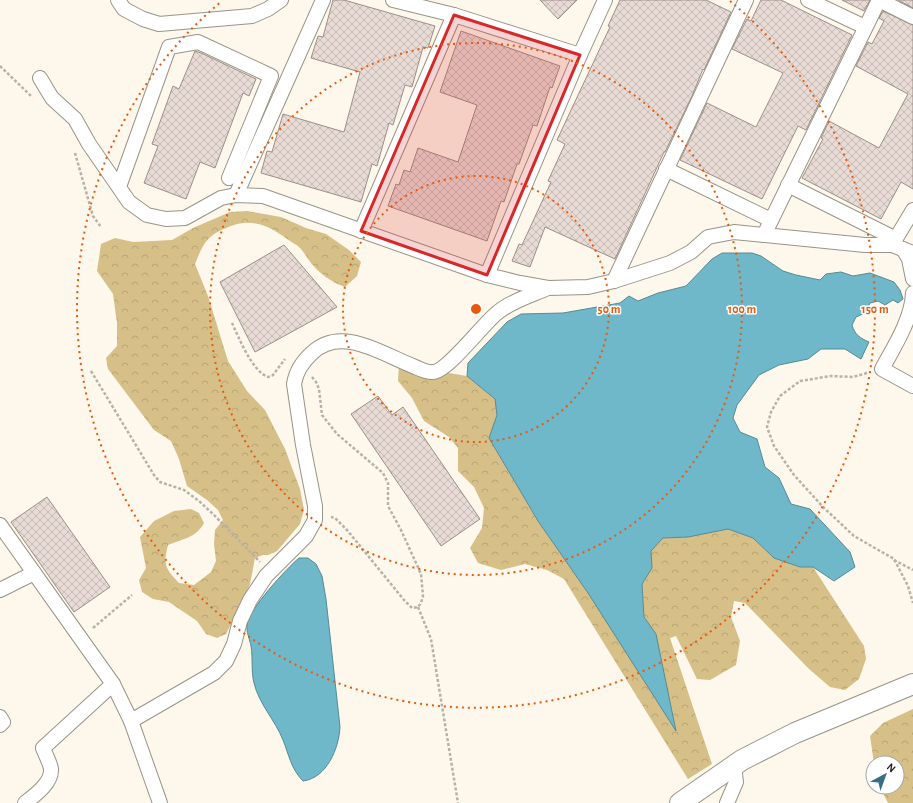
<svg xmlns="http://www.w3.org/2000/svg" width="913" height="803" font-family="'Alegreya Sans',sans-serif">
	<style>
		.forest { fill: url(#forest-crowns) }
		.water { fill: #6fb8c9; stroke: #578a94 }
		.building { fill: url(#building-cross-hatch); stroke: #9c8f89 }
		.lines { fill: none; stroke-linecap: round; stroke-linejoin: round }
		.street-casing { stroke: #999488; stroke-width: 16 }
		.secondary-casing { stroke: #999488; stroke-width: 22 }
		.path { stroke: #b6b2a8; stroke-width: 2.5; stroke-dasharray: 3 2; stroke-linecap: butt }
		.street { stroke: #fff; stroke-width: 14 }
		.secondary { stroke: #fff; stroke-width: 20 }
		.marked { fill: #d62828; fill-opacity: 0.2; stroke: #d62828; stroke-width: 3; stroke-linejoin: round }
		.ring { fill: none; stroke: #e8590c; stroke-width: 2; stroke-dasharray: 2 4 }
		.centre { fill: #e8590c; stroke: #fff; stroke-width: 2 }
		.ring-label { font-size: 12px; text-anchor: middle; font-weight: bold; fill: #e8590c; stroke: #fff; stroke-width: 3; stroke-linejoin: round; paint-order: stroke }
	</style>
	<defs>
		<pattern id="forest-crowns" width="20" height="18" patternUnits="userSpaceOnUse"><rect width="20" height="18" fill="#d7c088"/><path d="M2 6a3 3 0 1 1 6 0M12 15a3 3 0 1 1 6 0" fill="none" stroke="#b8a575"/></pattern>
		<pattern id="building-cross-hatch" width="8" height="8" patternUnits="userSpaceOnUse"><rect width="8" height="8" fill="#e8dad4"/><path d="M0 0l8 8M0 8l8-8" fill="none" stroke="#c7bbb5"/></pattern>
	</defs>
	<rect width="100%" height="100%" fill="#fdf8eb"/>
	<g class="forest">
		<path d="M 247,211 L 281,217 L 306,228 L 326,234 L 349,250 L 361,262 L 357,276 L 345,287 C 331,282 320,274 311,263 C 307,258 304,252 300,248 C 296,244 291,242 287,239 C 270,226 252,218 231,226 C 207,235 204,242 195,264 L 208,296 L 228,361 L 247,391 L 265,410 L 285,449 L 300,489 L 304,510 L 300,524 L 277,551 L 268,555 L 263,555 L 255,558 L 250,584 L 241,605 L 226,634 L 217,638 L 206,634 L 197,621 L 169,602 L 153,599 L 142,592 L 139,580 L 146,568 L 140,537 L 154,521 L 174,511 L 191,509 L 199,513 L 204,523 C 196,538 182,539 168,545 C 163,565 165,568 179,583 L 194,585 L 211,572 L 216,561 L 214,544 L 215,530 L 223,520 L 218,510 L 207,500 L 187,486 L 179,459 L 171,441 L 154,430 L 108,369 L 106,358 L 117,346 L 117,323 L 113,294 L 97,271 L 101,244 L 115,238 L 133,242 L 172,240 L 193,228 L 230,212 Z"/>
		<polygon points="399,365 467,376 495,399 497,415 489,438 538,521 588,593 656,634 644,617 642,584 652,568 651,551 663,538 688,537 728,529 753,538 774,558 800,567 813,567 864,646 866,659 859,679 845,690 830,687 809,669 745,603 734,601 731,617 740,641 736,665 710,680 697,679 676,636 670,638 712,764 688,779 564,579 547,570 525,564 501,570 478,563 470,548 482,528 484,508 474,487 458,471 458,448 449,437 424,421 412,398 398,381"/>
		<polygon points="913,709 913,803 888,803 880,787 897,787 897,763 874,763 870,736 883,723"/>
	</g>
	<g class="water">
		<path d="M 722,253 L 752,253 L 761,256 L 783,271 L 796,275 L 820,280 L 826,274 L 841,272 L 853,276 L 870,273 L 894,282 L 900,290 L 903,299 L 898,303 L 893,300 L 885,305 L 878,301 L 870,303 L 865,313 L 856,317 L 852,325 C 855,335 860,338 869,342 L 861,359 L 845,349 L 821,349 L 808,359 L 779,365 L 759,375 L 737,405 L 733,418 L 740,432 L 757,439 L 765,467 L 779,478 L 791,504 L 810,509 L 850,552 L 855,567 L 834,581 L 813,567 L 800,567 L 774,558 L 753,538 L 728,529 L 688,537 L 663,538 L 651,551 L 652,568 L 642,584 L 644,617 L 656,634 L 676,731 L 588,593 L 538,521 L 489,438 L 497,415 L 495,399 L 467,376 L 468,363 L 507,322 L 521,314 L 563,313 L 620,303 L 629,296 L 638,301 L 658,293 L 686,286 L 712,259 Z"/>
		<path d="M 299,558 L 308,558 L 316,564 L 322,576 L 326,599 L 340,727 C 339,748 327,778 303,781 C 291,769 289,755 283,740 C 275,720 259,704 254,683 C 251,671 253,658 251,646 C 250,640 246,631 247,625 C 248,610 287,568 299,558 Z"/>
	</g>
	<g class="building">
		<polygon points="333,0 344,0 435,26 428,48 423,47 412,87 405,85 393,125 389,123 377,166 372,164 361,202 261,173 267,151 272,152 283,114 344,132 360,72 311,58 318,36 323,37"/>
		<polygon points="540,0 577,0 558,19"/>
		<polygon points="620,0 706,0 731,12 704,70 703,69 692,96 665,152 664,152 615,259 545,227 530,267 512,261 519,244 522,245 551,182 548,181 565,144 557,140 610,27 608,26"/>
		<polygon points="761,0 781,0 852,35 806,130 798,126 762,199 680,160 707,103 756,127 783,73 732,49 747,19 751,21"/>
		<polygon points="842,0 870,0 864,11"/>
		<polygon points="898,0 913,0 913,8"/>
		<polygon points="883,11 913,25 913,189 901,182 881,219 802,178 823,139 821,138 829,121 879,148 908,94 856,66 868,42 872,44 884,21 879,18"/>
		<polygon points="461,31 560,66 552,88 550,87 537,126 533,125 519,164 517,164 504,202 501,201 487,241 388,206 396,184 399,185 404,170 410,172 418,148 458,162 477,105 440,92"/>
		<polygon points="195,51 201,53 256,79 249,96 243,93 215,168 200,162 186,199 144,183 158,146 152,144 173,86 179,89"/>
		<polygon points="284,245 337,307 255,352 220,282"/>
		<polygon points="378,396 392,415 403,407 480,519 441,546 351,414"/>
		<polygon points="47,497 110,587 74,612 11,522"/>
	</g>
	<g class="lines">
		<g class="street-casing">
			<g id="street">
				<polyline points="118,0 124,9 143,19 159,24 252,16 268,9 281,0"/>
				<polyline points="393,0 454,15 580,55"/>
				<polyline points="808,0 865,27"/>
				<polyline points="40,78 52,98 75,119 89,144 129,202 147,215 166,219 185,218 221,198 236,195 263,196 487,275 520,283 548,288 588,287 614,281 670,263 691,252 708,237 734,232 865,245 892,245 913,253"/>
				<polyline points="666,169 771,220"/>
				<polyline points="788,185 896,239"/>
				<polyline points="119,187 169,47 198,42 271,76 229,178"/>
				<polyline points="236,195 323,0"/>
				<polyline points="361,231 454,15"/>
				<polyline points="764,235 879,0 913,17"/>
				<polyline points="892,245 913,210"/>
				<polyline points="903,249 909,259 913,279"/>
				<polyline points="487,275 580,55 605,0"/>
				<polyline points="614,281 746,0"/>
				<path d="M 913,293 C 912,319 894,347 882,369 L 913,386"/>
				<polyline points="0,525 113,684 131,721 160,803"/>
				<polyline points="0,590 34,573"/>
				<polyline points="0,717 3,722 0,725"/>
				<path d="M 131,721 L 214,673 L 226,661 L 234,644 L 240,621 L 250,600 L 266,576 L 306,536 L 315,520 L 315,506 L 303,445 L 294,384 C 296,371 302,362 312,353 C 341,325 382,354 413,366 C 418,368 427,373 433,372 C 447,372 483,324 497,313 C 511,301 532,295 548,288"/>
				<path d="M 25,803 C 35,795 52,783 51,769 C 50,762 45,754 43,748 L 113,684"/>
				<polyline points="727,803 736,782 734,766"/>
			</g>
		</g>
		<g class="secondary-casing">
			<polyline id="secondary" points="680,803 742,760 795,733 913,684"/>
		</g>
		<g class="path">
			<polyline points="0,66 31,96"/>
			<polyline points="75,153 93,216 101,227"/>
			<path d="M 232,323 C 239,338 252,371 268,377 L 273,375 L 285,359"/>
			<polyline points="91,371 154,475 160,482 184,490 199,501 214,515 260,562"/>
			<polyline points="867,373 853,377 831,376 800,381 780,396 771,412 767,427 774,446 794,475 823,507 854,536 894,559 908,586 913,603"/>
			<polyline points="312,377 316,382 319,389 322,415 337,434 383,473 388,483 388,506 401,530 421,574 423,596 421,603 418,607 412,608 404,600 347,530 335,518 331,517"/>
			<polyline points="894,560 913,570"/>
			<polyline points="418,607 431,639 458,803"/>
			<polyline points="93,628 132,595"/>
		</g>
		<use href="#street" class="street"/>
		<use href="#secondary" class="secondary"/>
	</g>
	<path class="marked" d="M 454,15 L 580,55 L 487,275 L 361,231 Z"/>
	<g class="ring">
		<circle cx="476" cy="309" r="133"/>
		<circle cx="476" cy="309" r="266"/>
		<path d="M730 1A399 399 0 1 1 222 1"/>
	</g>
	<circle cx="476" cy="309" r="6" class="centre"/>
	<g class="ring-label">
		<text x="609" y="313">50 m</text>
		<text x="742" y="313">100 m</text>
		<text x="875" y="313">150 m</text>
	</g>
	<g transform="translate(885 775) rotate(41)"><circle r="19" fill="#ffffff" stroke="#a5a5a3"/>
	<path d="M0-3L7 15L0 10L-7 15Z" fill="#366d88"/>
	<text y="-6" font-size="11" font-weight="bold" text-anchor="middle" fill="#1f1d18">N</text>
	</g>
</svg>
